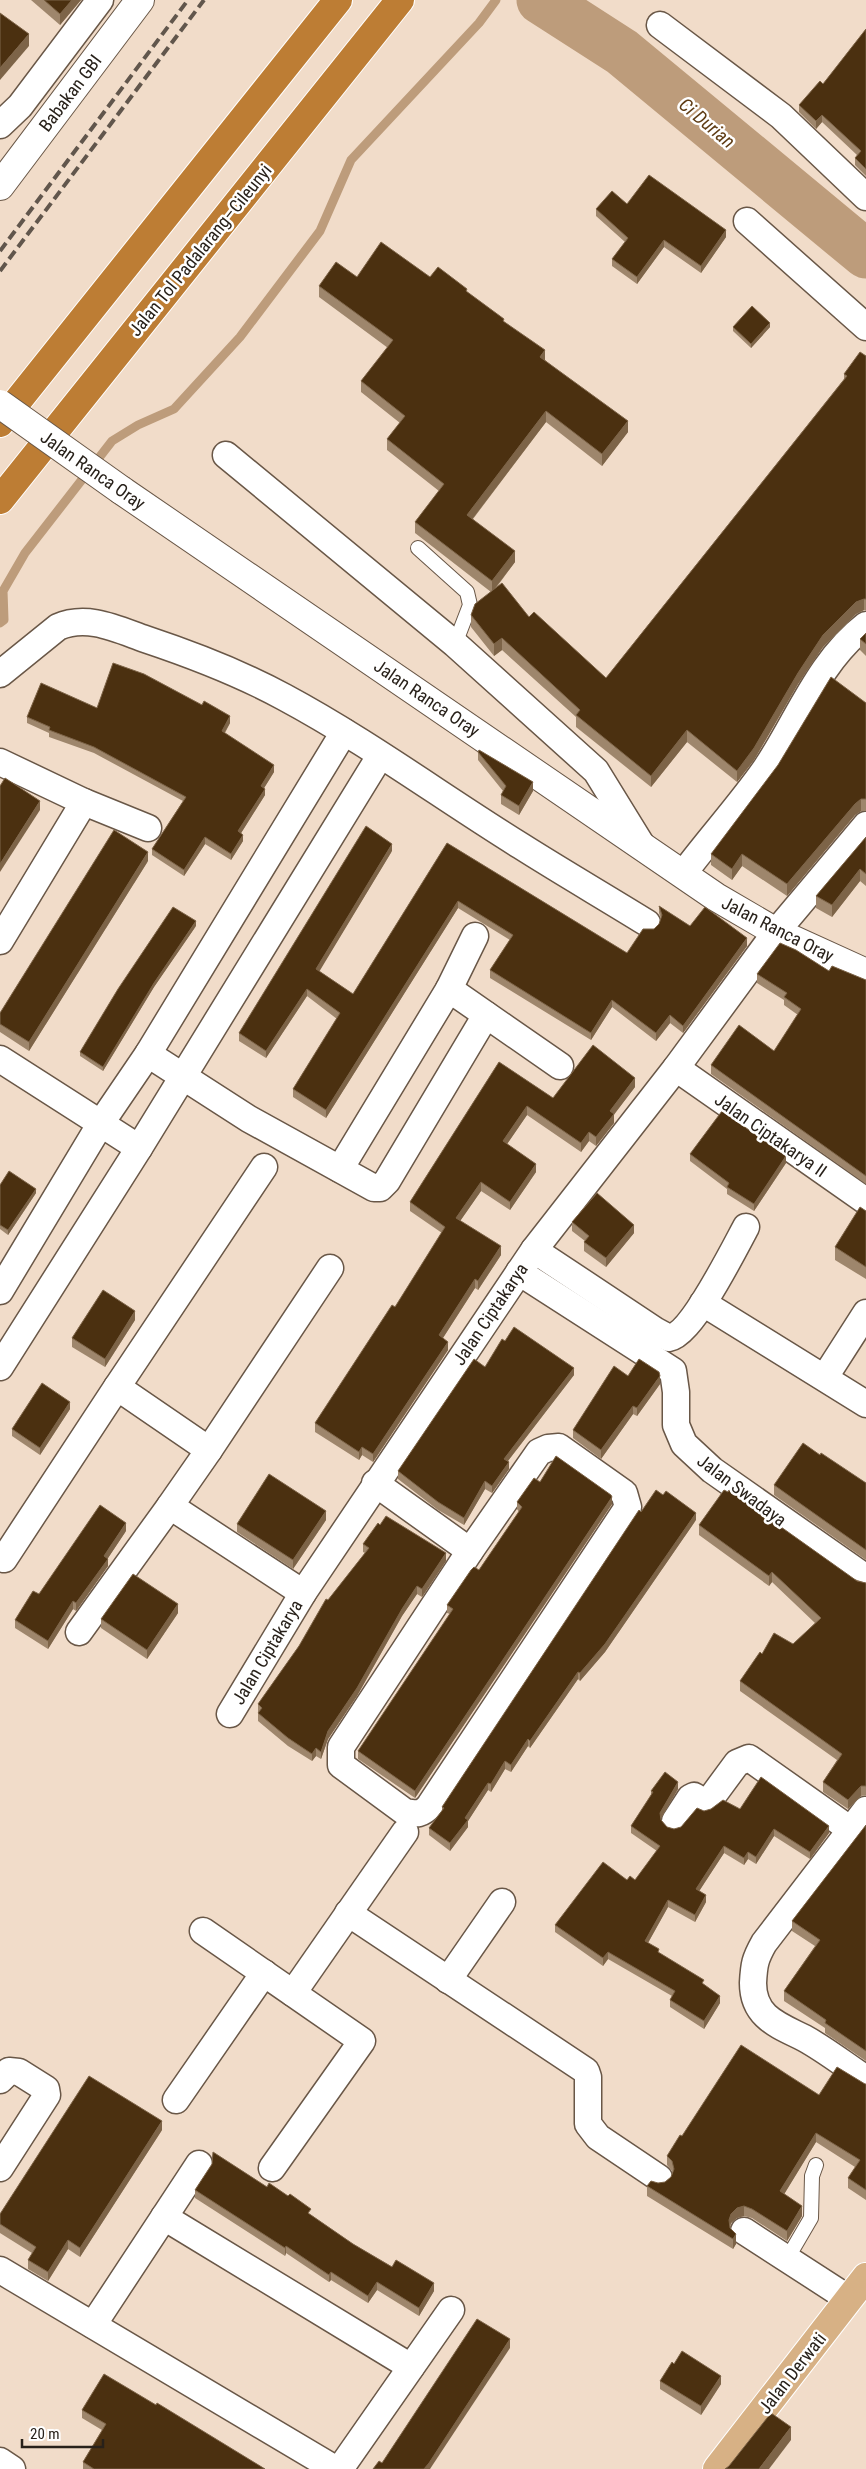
<svg xmlns="http://www.w3.org/2000/svg" width="866" height="2469" font-family="'Roboto Condensed',sans-serif">
	<style>
		.lines { fill: none; stroke-linecap: round; stroke-linejoin: round }
		.stream { stroke: #bd9c7b; stroke-width: 9 }
		.river { stroke: #bd9c7b; stroke-width: 49 }
		.service-casing { stroke: #695747; stroke-width: 16 }
		.minor-casing { stroke: #695747; stroke-width: 29 }
		.tertiary-casing { stroke: #695747; stroke-width: 30 }
		.primary-casing { stroke: #fff; stroke-width: 30 }
		.motorway-casing { stroke: #fff; stroke-width: 30 }
		.service { stroke: #fff; stroke-width: 14 }
		.minor { stroke: #fff; stroke-width: 26 }
		.tertiary { stroke: #fff; stroke-width: 28 }
		.primary { stroke: #d7b185; stroke-width: 28 }
		.motorway { stroke: #bd7d34; stroke-width: 28 }
		.rail { stroke: #61564c; stroke-width: 4; stroke-dasharray: 10 5; stroke-linecap: butt }
		.tertiary-bridge-casing { stroke: #695747; stroke-width: 30; stroke-linecap: butt }
		.tertiary-bridge { stroke: #fff; stroke-width: 28 }
		.wall { fill: #9e866c }
		.shaded-wall { fill: #7d6448 }
		.building { fill: #4b3010; stroke: #7d6448 }
		.labels { text-anchor: middle; dominant-baseline: central; stroke-width: 5; stroke-linejoin: round; paint-order: stroke }
		.street-label { font-size: 18px; fill: #28211a; stroke: #fff }
		.water-label { font-size: 19px; font-style: italic; fill: #5f3c14; stroke: #fff }
	</style>
	<rect width="100%" height="100%" fill="#f1dcc9"/>
	<g class="lines">
		<polyline class="stream" points="0,623 4,620 3,591 25,553 112,441 138,425 174,409 240,337 320,231 351,160 479,23 496,0"/>
		<polyline class="river" points="541,0 622,52 866,254"/>
		<g class="service-casing">
			<g id="service">
				<polyline points="418,548 467,592 470,605 455,644"/>
				<polyline points="787,2259 811,2218 812,2176 816,2165"/>
			</g>
		</g>
		<g class="minor-casing">
			<g id="minor">
				<polyline points="660,25 781,116 866,197"/>
				<polyline points="0,125 20,106 100,0"/>
				<polyline points="747,221 866,327"/>
				<polyline points="226,455 455,644 596,771 641,844"/>
				<path d="M 0,674 L 58,627 C 87,614 117,629 145,639 C 193,655 240,673 284,697 C 366,741 442,797 521,846 C 562,872 605,897 647,923"/>
				<polyline points="0,762 84,802 0,941"/>
				<polyline points="84,802 148,828"/>
				<path d="M 683,874 C 710,838 741,804 766,768 C 798,720 819,661 866,625"/>
				<polyline points="449,989 475,936"/>
				<polyline points="148,1054 249,1119 374,1188 380,1188 387,1181 486,1015"/>
				<polyline points="0,1059 139,1148"/>
				<polyline points="676,1068 866,1201"/>
				<polyline points="340,1169 449,989 560,1066"/>
				<path d="M 534,1250 L 656,1331 L 669,1338 C 692,1334 734,1249 746,1227"/>
				<polyline points="519,1272 673,1371 676,1392 676,1425 684,1444 712,1470 866,1578"/>
				<polyline points="0,1291 101,1123 148,1054 344,732"/>
				<polyline points="703,1303 866,1404"/>
				<polyline points="0,1367 139,1148 380,756"/>
				<polyline points="825,1377 866,1313"/>
				<polyline points="117,1387 264,1167"/>
				<path d="M 559,1447 L 624,1493 L 628,1507 L 430,1805 C 422,1815 417,1814 405,1812 L 341,1765 L 341,1747 L 470,1551 L 539,1452 L 548,1448 Z"/>
				<polyline points="209,1450 330,1268"/>
				<polyline points="375,1483 470,1551"/>
				<polyline points="4,1559 117,1387 209,1450 170,1506"/>
				<polyline points="79,1632 170,1506 303,1593"/>
				<polyline points="230,1714 303,1593 534,1250 676,1068 776,932 866,825"/>
				<path d="M 866,1810 L 764,1943 C 755,1959 754,1964 753,1983 C 753,2017 778,2025 804,2038 C 826,2050 846,2066 866,2079"/>
				<polyline points="675,1821 690,1798 694,1796 705,1803 709,1801 737,1763 749,1758 851,1830"/>
				<polyline points="348,1913 586,2071 588,2077 588,2124 598,2137 659,2178"/>
				<polyline points="203,1931 362,2041 272,2168"/>
				<polyline points="448,1980 502,1902"/>
				<polyline points="293,1993 405,1832"/>
				<polyline points="0,2080 9,2071 19,2072 46,2089 47,2095 0,2168"/>
				<polyline points="176,2100 264,1973"/>
				<polyline points="164,2217 411,2367"/>
				<polyline points="744,2231 849,2299"/>
				<polyline points="0,2270 335,2469"/>
				<polyline points="93,2325 199,2164"/>
				<polyline points="0,2461 12,2469"/>
				<polyline points="340,2469 451,2310"/>
			</g>
		</g>
		<g class="tertiary-casing">
			<g id="tertiary">
				<polyline points="0,186 140,0"/>
				<polyline points="121,490 716,897 776,932 866,973"/>
			</g>
		</g>
		<g class="primary-casing">
			<polyline id="primary" points="717,2469 866,2277"/>
		</g>
		<g class="motorway-casing">
			<g id="motorway">
				<polyline points="0,423 338,0"/>
				<polyline points="0,500 400,0"/>
			</g>
		</g>
		<use href="#service" class="service"/>
		<use href="#minor" class="minor"/>
		<use href="#tertiary" class="tertiary"/>
		<use href="#primary" class="primary"/>
		<use href="#motorway" class="motorway"/>
		<g class="rail">
			<polyline points="0,251 188,0"/>
			<polyline points="0,271 204,0"/>
		</g>
		<g class="tertiary-bridge-casing">
			<polyline id="tertiary-bridge" points="0,404 121,490"/>
		</g>
		<use href="#tertiary-bridge" class="tertiary-bridge"/>
	</g>
	<g class="wall">
		<polygon points="31,0 81,0 60,25"/>
		<polygon points="866,29 866,176 855,165 855,158 857,155 822,122 816,129 799,112 799,105 823,84"/>
		<polygon points="627,204 726,237 701,273 664,247 637,284 612,266 612,259 625,242 596,216 596,209"/>
		<polygon points="357,277 430,277 467,292 504,322 545,360 628,432 602,466 546,422 473,519 515,562 496,588 529,617 606,678 844,379 844,374 866,356 866,610 864,610 856,614 823,647 798,684 754,760 737,782 687,742 651,787 576,727 576,717 502,650 494,656 471,627 471,615 491,592 415,533 415,522 439,491 387,450 387,439 400,423 361,392 361,381 388,348 319,297 319,286"/>
		<polygon points="733,327 770,327 751,348 733,331"/>
		<polygon points="866,633 866,656 860,650 860,639"/>
		<polygon points="866,703 866,811 861,811 855,815 787,896 742,866 732,880 711,865 711,854"/>
		<polygon points="97,708 230,723 225,733 274,772 264,788 265,795 241,833 243,841 231,860 205,844 184,876 152,855 152,849 183,801 94,753 49,737 49,733 27,723 27,717"/>
		<polygon points="478,752 533,791 519,815 501,804 501,795 503,791 478,760"/>
		<polygon points="866,837 866,886 860,881 832,917 816,908 816,896"/>
		<polygon points="447,843 627,953 659,924 661,919 659,913 659,906 690,926 747,946 683,1033 670,1023 656,1041 612,1007 591,1040 490,978 490,970 510,940 458,908 326,1118 293,1097 293,1089 337,1019 307,996 266,1058 239,1041 239,1033 392,851 319,971 353,994"/>
		<polygon points="148,861 29,1051 0,1032 0,1013"/>
		<polygon points="196,926 154,987 103,1071 80,1056 80,1052"/>
		<polygon points="829,971 866,980 866,1184 711,1074 711,1065 774,1051 798,1015 784,1005 784,1000 757,983 757,974"/>
		<polygon points="499,1062 553,1098 635,1087 614,1114 614,1123 596,1146 589,1141 581,1152 527,1115 507,1144 536,1172 510,1210 481,1191 460,1221 501,1255 478,1290 475,1288 443,1338 448,1350 373,1462 362,1455 359,1460 315,1432 315,1423 395,1307 442,1233 410,1211 410,1202"/>
		<polygon points="690,1154 786,1163 754,1211 727,1194 727,1189 690,1161"/>
		<polygon points="0,1185 36,1193 8,1235 0,1229"/>
		<polygon points="866,1211 866,1279 835,1260 835,1247"/>
		<polygon points="572,1222 634,1233 606,1267 584,1251 584,1242 585,1241 572,1231"/>
		<polygon points="135,1320 105,1367 72,1347 72,1338"/>
		<polygon points="505,1341 574,1375 508,1461 509,1469 492,1493 485,1489 464,1525 438,1510 398,1479 398,1471 485,1367"/>
		<polygon points="628,1376 660,1384 637,1416 633,1414 601,1459 573,1438 573,1430"/>
		<polygon points="70,1409 40,1455 12,1436 12,1429"/>
		<polygon points="820,1455 866,1483 866,1560 774,1495 774,1485"/>
		<polygon points="540,1482 612,1504 415,1798 358,1759 358,1751 450,1614 447,1613 447,1605 479,1570 519,1512 517,1509 517,1502"/>
		<polygon points="326,1520 293,1569 237,1532 237,1524"/>
		<polygon points="696,1520 605,1652 580,1681 578,1679 530,1748 528,1746 511,1772 505,1769 491,1792 488,1790 468,1821 468,1827 450,1851 429,1835 429,1828 442,1811 442,1807"/>
		<polygon points="699,1525 866,1583 866,1795 861,1796 848,1809 823,1792 823,1782 837,1760 740,1691 740,1681 762,1654 793,1644 815,1623 772,1582 769,1586 699,1535"/>
		<polygon points="126,1531 108,1558 108,1566 76,1611 73,1609 48,1649 15,1628 15,1620 39,1594"/>
		<polygon points="363,1544 446,1561 422,1597 417,1594 402,1616 357,1696 328,1739 321,1759 316,1756 312,1761 288,1746 258,1721 258,1704 299,1646 328,1600 365,1553 363,1552"/>
		<polygon points="178,1613 147,1659 101,1628 101,1619"/>
		<polygon points="678,1789 661,1818 661,1820 667,1827 674,1829 681,1827 704,1811 740,1809 829,1833 810,1859 774,1836 756,1864 748,1859 744,1865 724,1853 699,1891 706,1902 695,1922 668,1907 648,1943 659,1953 704,1985 720,2003 704,2029 670,2007 670,2000 672,1996 608,1959 603,1966 555,1932 555,1925 627,1880 635,1880 657,1851 631,1833 631,1826 651,1796 651,1791"/>
		<polygon points="866,1825 866,2061 825,2033 825,2028 784,2001 784,1991 815,1946 792,1931 792,1921"/>
		<polygon points="865,2084 866,2084 866,2200 848,2188 848,2178 855,2167 816,2142 784,2194 802,2216 787,2241 752,2218 744,2216 737,2218 731,2223 730,2226 736,2244 733,2249 647,2196 647,2186 665,2182 671,2177 673,2173 672,2171 667,2165 667,2156 682,2136 819,2095"/>
		<polygon points="162,2130 80,2257 68,2249 48,2281 28,2269 28,2260 32,2253 0,2233 0,2214"/>
		<polygon points="195,2190 311,2215 353,2244 434,2291 419,2316 377,2290 368,2303 331,2280 329,2282 286,2253 285,2256 195,2198"/>
		<polygon points="660,2381 721,2384 701,2415 660,2389"/>
		<polygon points="156,2405 265,2469 83,2469 83,2462 102,2430 82,2418 82,2410"/>
	</g>
	<g class="shaded-wall">
		<polygon points="72,0 81,0 60,25 60,14"/>
		<polygon points="29,34 29,46 0,80 0,68"/>
		<polygon points="822,115 822,122 816,129 816,121"/>
		<polygon points="726,230 726,237 701,273 701,266"/>
		<polygon points="664,240 664,247 637,284 637,277"/>
		<polygon points="770,323 770,327 751,348 751,344"/>
		<polygon points="545,350 545,361 540,357"/>
		<polygon points="546,411 546,422 467,526 467,515"/>
		<polygon points="628,421 628,432 602,466 602,454"/>
		<polygon points="515,551 515,562 492,592 492,581"/>
		<polygon points="864,599 864,610 856,614 823,647 798,684 754,760 737,782 737,771 798,673 823,635 856,602"/>
		<polygon points="502,638 502,650 494,656 494,644"/>
		<polygon points="230,716 230,723 222,737 222,731"/>
		<polygon points="687,730 687,742 651,787 651,776"/>
		<polygon points="274,765 274,772 261,793 261,786"/>
		<polygon points="533,782 533,791 519,815 519,806"/>
		<polygon points="265,789 265,795 238,838 238,831"/>
		<polygon points="861,799 861,811 855,815 787,896 787,884 855,804"/>
		<polygon points="40,801 40,810 0,872 0,864"/>
		<polygon points="243,835 243,841 231,860 231,854"/>
		<polygon points="205,837 205,844 184,876 184,870"/>
		<polygon points="392,844 392,851 316,977 316,969"/>
		<polygon points="148,852 148,861 29,1051 29,1042"/>
		<polygon points="742,854 742,866 732,880 732,869"/>
		<polygon points="860,869 860,881 832,917 832,905"/>
		<polygon points="458,901 458,908 326,1118 326,1110"/>
		<polygon points="196,921 196,926 154,987 103,1071 103,1067 154,983"/>
		<polygon points="747,938 747,946 683,1033 683,1026"/>
		<polygon points="307,989 307,996 266,1058 266,1051"/>
		<polygon points="612,1000 612,1007 591,1040 591,1033"/>
		<polygon points="670,1015 670,1023 656,1041 656,1033"/>
		<polygon points="635,1078 635,1087 610,1120 610,1111"/>
		<polygon points="527,1106 527,1115 503,1150 503,1141"/>
		<polygon points="614,1114 614,1123 596,1146 596,1137"/>
		<polygon points="589,1132 589,1141 581,1152 581,1143"/>
		<polygon points="786,1156 786,1163 754,1211 754,1204"/>
		<polygon points="536,1164 536,1172 510,1210 510,1202"/>
		<polygon points="481,1182 481,1191 456,1227 456,1218"/>
		<polygon points="36,1189 36,1193 8,1235 8,1230"/>
		<polygon points="634,1225 634,1233 606,1267 606,1258"/>
		<polygon points="501,1246 501,1255 478,1290 478,1281"/>
		<polygon points="475,1279 475,1288 439,1344 439,1335"/>
		<polygon points="135,1311 135,1320 105,1367 105,1359"/>
		<polygon points="448,1342 448,1350 373,1462 373,1454"/>
		<polygon points="574,1368 574,1375 504,1466 504,1459"/>
		<polygon points="660,1376 660,1384 637,1416 637,1408"/>
		<polygon points="70,1402 70,1409 40,1455 40,1448"/>
		<polygon points="633,1406 633,1414 601,1459 601,1450"/>
		<polygon points="362,1447 362,1455 359,1460 359,1452"/>
		<polygon points="509,1462 509,1469 492,1493 492,1486"/>
		<polygon points="485,1481 485,1489 464,1525 464,1518"/>
		<polygon points="612,1497 612,1504 415,1798 415,1791"/>
		<polygon points="326,1511 326,1520 293,1569 293,1560"/>
		<polygon points="696,1513 696,1520 605,1652 580,1681 580,1673"/>
		<polygon points="126,1523 126,1531 104,1564 108,1559 108,1566 76,1611 76,1603 104,1556"/>
		<polygon points="446,1553 446,1561 422,1597 422,1589"/>
		<polygon points="772,1572 772,1582 769,1586 769,1576"/>
		<polygon points="417,1586 417,1594 402,1616 357,1696 328,1739 321,1759 321,1752 328,1731 402,1609"/>
		<polygon points="73,1601 73,1609 48,1649 48,1641"/>
		<polygon points="178,1604 178,1613 147,1659 147,1650"/>
		<polygon points="578,1672 578,1679 530,1748 530,1741"/>
		<polygon points="528,1739 528,1746 511,1772 511,1765"/>
		<polygon points="316,1748 316,1756 312,1761 312,1754"/>
		<polygon points="505,1761 505,1769 491,1792 491,1784"/>
		<polygon points="678,1782 678,1789 660,1820 660,1813"/>
		<polygon points="488,1783 488,1790 468,1821 468,1827 450,1851 450,1843 465,1818"/>
		<polygon points="861,1786 861,1796 848,1809 848,1800"/>
		<polygon points="829,1826 829,1833 810,1859 810,1852"/>
		<polygon points="774,1829 774,1836 756,1864 756,1857"/>
		<polygon points="724,1846 724,1853 696,1896 696,1889"/>
		<polygon points="748,1852 748,1859 744,1865 744,1858"/>
		<polygon points="706,1895 706,1902 695,1922 695,1915"/>
		<polygon points="668,1900 668,1907 645,1948 645,1941"/>
		<polygon points="608,1952 608,1959 603,1966 603,1958"/>
		<polygon points="720,1996 720,2003 704,2029 704,2021"/>
		<polygon points="162,2121 162,2130 80,2257 80,2248"/>
		<polygon points="816,2133 816,2142 780,2201 780,2191"/>
		<polygon points="744,2206 744,2216 737,2218 731,2223 729,2230 729,2220 731,2214 737,2208"/>
		<polygon points="802,2206 802,2216 787,2241 787,2231"/>
		<polygon points="736,2234 736,2244 733,2249 733,2239"/>
		<polygon points="68,2240 68,2249 48,2281 48,2272"/>
		<polygon points="286,2246 286,2253 285,2256 285,2248"/>
		<polygon points="331,2272 331,2280 329,2282 329,2275"/>
		<polygon points="377,2282 377,2290 368,2303 368,2296"/>
		<polygon points="434,2283 434,2291 419,2316 419,2308"/>
		<polygon points="510,2339 510,2348 430,2469 424,2469"/>
		<polygon points="721,2376 721,2384 701,2415 701,2406"/>
		<polygon points="791,2427 791,2440 769,2469 759,2469"/>
	</g>
	<g class="building">
		<polygon points="44,0 72,0 60,14"/>
		<polygon points="0,13 29,34 0,68"/>
		<polygon points="866,29 866,169 855,158 861,151 822,115 816,121 799,105 820,81 823,84"/>
		<polygon points="649,175 726,230 701,266 664,240 637,277 612,259 628,238 596,209 612,191 627,204"/>
		<polygon points="381,242 430,277 438,267 467,289 466,291 504,319 503,321 545,350 540,357 628,421 602,454 546,411 467,515 515,551 492,581 415,522 444,484 387,439 405,416 361,381 393,340 319,286 336,262 357,277"/>
		<polygon points="752,306 770,323 751,344 733,327"/>
		<polygon points="860,352 866,356 866,599 864,599 856,602 823,635 798,673 754,748 737,771 687,730 651,776 576,715 580,710 502,638 494,644 471,615 475,604 502,583 529,617 534,612 606,678 847,376 844,374"/>
		<polygon points="866,633 866,644 860,639"/>
		<polygon points="113,663 144,674 202,705 204,701 230,716 222,731 274,765 261,786 265,789 238,831 243,835 231,854 205,837 184,870 152,849 186,797 94,747 49,730 50,727 27,717 41,683 97,708"/>
		<polygon points="831,677 866,703 866,799 861,799 855,804 787,884 742,854 732,869 711,854 778,765"/>
		<polygon points="479,750 533,782 519,806 501,795 506,786 478,752"/>
		<polygon points="5,778 40,801 0,864 0,786"/>
		<polygon points="366,826 392,844 316,969 353,994 447,843 627,953 643,929 654,929 659,924 662,915 659,906 690,926 705,907 747,938 683,1026 670,1015 656,1033 612,1000 591,1033 490,970 513,935 458,901 326,1110 293,1089 340,1013 307,989 266,1051 239,1033"/>
		<polygon points="114,830 148,852 29,1042 0,1024 0,1013"/>
		<polygon points="866,837 866,874 860,869 832,905 816,896"/>
		<polygon points="173,907 196,921 154,983 103,1067 80,1052 118,989"/>
		<polygon points="780,943 796,950 829,971 832,966 866,980 866,1176 711,1065 739,1025 774,1051 801,1009 784,997 787,993 757,974"/>
		<polygon points="593,1045 635,1078 610,1111 614,1114 596,1137 589,1132 581,1143 527,1106 503,1141 536,1164 510,1202 481,1182 456,1218 501,1246 478,1281 475,1279 439,1335 448,1342 373,1454 362,1447 359,1452 315,1423 392,1305 395,1307 445,1227 410,1202 499,1062 553,1098"/>
		<polygon points="722,1111 786,1156 754,1204 727,1187 729,1183 690,1154"/>
		<polygon points="9,1171 36,1189 8,1230 0,1225 0,1185"/>
		<polygon points="597,1193 634,1225 606,1258 584,1242 589,1236 572,1222"/>
		<polygon points="860,1207 866,1211 866,1267 835,1247"/>
		<polygon points="103,1290 135,1311 105,1359 72,1338"/>
		<polygon points="514,1327 574,1368 504,1459 509,1462 492,1486 485,1481 464,1518 438,1502 398,1471 474,1359 485,1367 502,1339 505,1341"/>
		<polygon points="639,1359 659,1372 660,1376 637,1408 633,1406 601,1450 573,1430 614,1366 628,1376"/>
		<polygon points="42,1383 70,1402 40,1448 12,1429"/>
		<polygon points="803,1443 820,1455 821,1453 866,1483 866,1550 774,1485"/>
		<polygon points="556,1456 611,1495 612,1497 415,1791 358,1751 453,1609 447,1605 471,1570 474,1567 479,1570 522,1507 517,1502 534,1478 540,1482"/>
		<polygon points="269,1474 326,1511 293,1560 237,1524"/>
		<polygon points="656,1490 663,1495 666,1491 696,1513 605,1644 580,1673 578,1672 530,1741 528,1739 511,1765 505,1761 491,1784 488,1783 465,1818 468,1820 450,1843 429,1828 444,1808 442,1807 639,1510 641,1512"/>
		<polygon points="724,1490 728,1492 729,1490 857,1581 866,1583 866,1786 861,1786 848,1800 823,1782 842,1754 740,1681 760,1652 762,1654 774,1633 793,1644 821,1618 772,1572 769,1576 699,1525"/>
		<polygon points="100,1505 126,1523 104,1556 108,1559 76,1603 73,1601 48,1641 15,1620 33,1591 39,1594"/>
		<polygon points="386,1516 446,1553 422,1589 417,1586 402,1609 357,1688 328,1731 321,1752 316,1748 312,1754 288,1738 258,1713 262,1708 258,1704 299,1646 326,1599 328,1600 369,1548 363,1544 378,1523 380,1525"/>
		<polygon points="133,1574 178,1604 147,1650 101,1619"/>
		<polygon points="665,1772 678,1782 660,1813 661,1820 667,1827 674,1829 681,1827 697,1808 704,1811 711,1809 723,1800 740,1809 761,1777 829,1826 810,1852 774,1829 756,1857 748,1852 744,1858 724,1846 696,1889 706,1895 695,1915 668,1900 645,1941 659,1949 658,1952 704,1980 702,1983 720,1996 704,2021 670,2000 675,1991 608,1952 603,1958 555,1925 603,1862 627,1880 630,1876 635,1880 660,1846 631,1826 653,1792 651,1791"/>
		<polygon points="866,1825 866,2051 825,2023 826,2020 784,1991 820,1940 792,1921"/>
		<polygon points="741,2045 819,2095 837,2067 865,2084 866,2084 866,2190 848,2178 860,2160 816,2133 780,2191 802,2206 787,2231 752,2209 744,2206 737,2208 731,2214 729,2220 730,2228 736,2234 733,2239 647,2186 651,2181 658,2183 665,2182 671,2177 674,2169 672,2161 667,2156 680,2135 682,2136"/>
		<polygon points="89,2076 162,2121 80,2248 68,2240 48,2272 28,2260 36,2247 0,2224 0,2214"/>
		<polygon points="213,2152 267,2187 269,2183 288,2196 290,2194 311,2209 308,2213 353,2244 392,2267 396,2260 434,2283 419,2308 377,2282 368,2296 331,2272 329,2275 286,2246 285,2248 195,2190 212,2164"/>
		<polygon points="477,2319 510,2339 429,2463 424,2469 373,2469 379,2461 382,2463"/>
		<polygon points="682,2351 721,2376 701,2406 660,2381 672,2362 674,2364"/>
		<polygon points="104,2374 156,2405 157,2403 265,2469 94,2469 83,2462 106,2424 82,2410"/>
		<polygon points="771,2413 791,2427 759,2469 725,2469 729,2466"/>
	</g>
	<g class="labels">
		<g class="street-label">
			<text transform="translate(70 93) rotate(-53)">Babakan GBI</text>
			<text transform="translate(200 250) rotate(-51)">Jalan Tol Padalarang–Cileunyi</text>
			<text transform="translate(93 470) rotate(35)">Jalan Ranca Oray</text>
			<text transform="translate(427 698) rotate(34)">Jalan Ranca Oray</text>
			<text transform="translate(778 929) rotate(27)">Jalan Ranca Oray</text>
			<text transform="translate(771 1135) rotate(35)">Jalan Ciptakarya II</text>
			<text transform="translate(490 1314) rotate(-56)">Jalan Ciptakarya</text>
			<text transform="translate(742 1490) rotate(37)">Jalan Swadaya</text>
			<text transform="translate(267 1652) rotate(-59)">Jalan Ciptakarya</text>
			<text transform="translate(792 2373) rotate(-52)">Jalan Derwati</text>
		</g>
		<g class="water-label">
			<text transform="translate(707 123) rotate(40)">Ci Durian</text>
		</g>
	</g>
	<path d="M22 2439v8h81v-8" fill="none" stroke="#28211a" stroke-width="2.5"/>
	<text x="30" y="2439" font-size="15" fill="#28211a" stroke="#ffffff" stroke-width="4" paint-order="stroke">20 m</text>
</svg>
